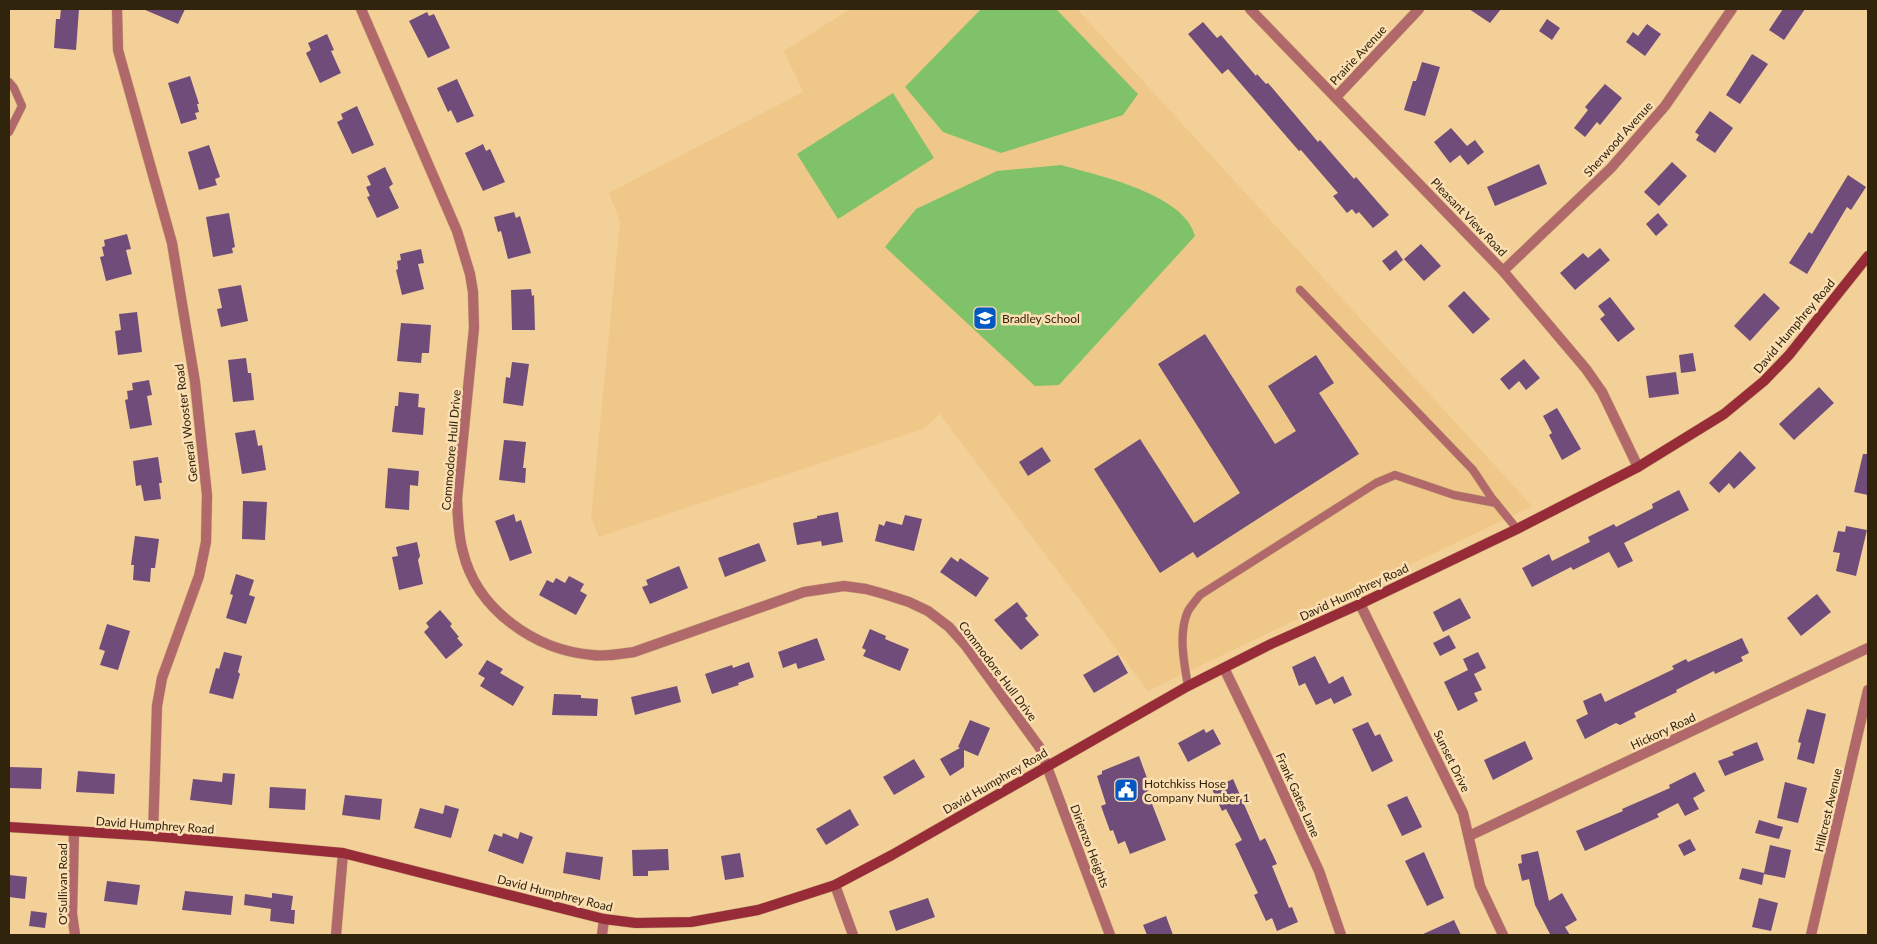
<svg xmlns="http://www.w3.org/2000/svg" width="1877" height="944" font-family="Lato,sans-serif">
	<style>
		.built { fill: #efc788 }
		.green { fill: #7fc26a }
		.building { fill: #6f4c79 }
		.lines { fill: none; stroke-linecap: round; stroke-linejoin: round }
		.lane-casing { stroke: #ccae7c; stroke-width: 9 }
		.street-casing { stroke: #ccae7c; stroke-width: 11 }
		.secondary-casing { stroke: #ccae7c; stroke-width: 11 }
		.lane { stroke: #b1686a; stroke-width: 8 }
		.street { stroke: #b1686a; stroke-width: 10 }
		.secondary { stroke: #972b37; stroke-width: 10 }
		.labels { text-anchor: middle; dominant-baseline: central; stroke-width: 5; stroke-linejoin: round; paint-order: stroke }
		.street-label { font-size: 12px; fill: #31240d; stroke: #fbdeb2 }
		.poi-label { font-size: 12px; fill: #31240d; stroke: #fbdeb2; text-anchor: start }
	</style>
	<rect width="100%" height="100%" fill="#f3d098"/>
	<polygon class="built" points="850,9 1077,9 1532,506 1148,691 940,414 923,429 599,537 591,517 620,222 609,193 803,92 784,51"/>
	<g class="green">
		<polygon points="981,9 1056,9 1138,94 1123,115 1001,153 943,132 905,87"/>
		<polygon points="893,93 934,158 838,219 797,154"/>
		<path d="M 1061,165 C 1097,175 1185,194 1195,236 L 1059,385 L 1035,386 L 885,247 L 916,209 L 997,171 Z"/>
	</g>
	<g class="building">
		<polygon points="61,9 79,9 76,50 54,48 56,19 60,19"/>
		<polygon points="143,9 185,9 178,24"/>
		<polygon points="1469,9 1501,9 1490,23"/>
		<polygon points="1783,9 1805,9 1784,40 1769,30"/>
		<polygon points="427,12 429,16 434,14 450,48 428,58 409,21"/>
		<polygon points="1547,19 1560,28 1552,40 1539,31"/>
		<polygon points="1203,22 1217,38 1221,35 1256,76 1257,74 1266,84 1268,83 1318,142 1320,140 1354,179 1356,177 1389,215 1373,228 1359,212 1356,214 1352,209 1347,213 1333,196 1338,193 1301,150 1299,151 1228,69 1222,74 1188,34"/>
		<polygon points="1647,24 1661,34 1645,56 1626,42 1633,32 1638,36"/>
		<polygon points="327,34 334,50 331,51 341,73 320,83 306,53 311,50 308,43"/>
		<polygon points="1752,54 1768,64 1740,104 1726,95"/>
		<polygon points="1422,62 1440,67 1425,116 1404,110 1413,81 1416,81"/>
		<polygon points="190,76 199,104 197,104 199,112 195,113 197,119 181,124 168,83"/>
		<polygon points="457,79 474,116 457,123 451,110 448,112 437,88"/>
		<polygon points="1605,84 1622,98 1600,125 1597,122 1585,137 1574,128 1588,110 1585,107"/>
		<polygon points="357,106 374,145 352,154 337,122 343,119 341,114"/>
		<polygon points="1710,111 1733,128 1715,153 1696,140 1699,135 1695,132"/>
		<polygon points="1451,128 1467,146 1475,140 1484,152 1468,165 1460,155 1450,163 1434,142"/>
		<polygon points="483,144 486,151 490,149 505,182 483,191 465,153"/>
		<polygon points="209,145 220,177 215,179 217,185 199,190 188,152"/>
		<polygon points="1672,162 1687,176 1659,206 1644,192"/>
		<polygon points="1539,164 1547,184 1495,206 1487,187"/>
		<polygon points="385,167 393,184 389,187 399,208 377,218 367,197 370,196 366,187 371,185 367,176"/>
		<polygon points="1848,175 1866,187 1851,210 1847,207 1807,274 1789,263 1809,232 1812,234"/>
		<polygon points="514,212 516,218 520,216 531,253 508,259 501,231 498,232 494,217"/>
		<polygon points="229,213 235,247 232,248 233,253 213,257 206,217"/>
		<polygon points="1658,213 1668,225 1656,236 1646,224"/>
		<polygon points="127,234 131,249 126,250 132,274 106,281 100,257 104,256 102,247 105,246 104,240"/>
		<polygon points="1421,244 1441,266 1424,281 1404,259"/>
		<polygon points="1600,248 1610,260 1575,290 1560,273 1583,253 1588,258"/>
		<polygon points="421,249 424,263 418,264 424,289 402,295 396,270 398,269 397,261 401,260 400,254"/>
		<polygon points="1396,250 1403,260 1390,271 1382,261"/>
		<polygon points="241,285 248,321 221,327 217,309 222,308 218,289"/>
		<polygon points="531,289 532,296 534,295 535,330 512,330 511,290"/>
		<polygon points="1464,291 1490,319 1473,334 1448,306"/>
		<polygon points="1764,293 1780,308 1750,341 1734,326"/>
		<polygon points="1610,297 1635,329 1618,342 1600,319 1605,315 1598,306"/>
		<polygon points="137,312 142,352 118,355 115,331 121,330 119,314"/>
		<polygon points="401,323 431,325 429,353 422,353 421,363 397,361"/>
		<polygon points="1205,334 1275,444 1296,431 1268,386 1316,355 1334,383 1319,393 1359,454 1197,558 1193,552 1160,573 1094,469 1140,439 1194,523 1240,493 1158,364"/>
		<polygon points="1693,353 1696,371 1681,373 1679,355"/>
		<polygon points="246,358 248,373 251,373 254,400 233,402 228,360"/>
		<polygon points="1524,359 1540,378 1526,390 1519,381 1509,390 1500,379"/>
		<polygon points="512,362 529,364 523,406 503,403 506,377 510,378"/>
		<polygon points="1676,372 1679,394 1649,398 1646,376"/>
		<polygon points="149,380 152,395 147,396 152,425 130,429 125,400 128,399 127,391 133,390 132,383"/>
		<polygon points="1819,387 1834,403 1794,440 1779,424"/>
		<polygon points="399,392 419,394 418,407 425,408 423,435 392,432 395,406 398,406"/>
		<polygon points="1557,408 1581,449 1562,460 1549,435 1552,433 1543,416"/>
		<polygon points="255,430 258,446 262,445 266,470 242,474 235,433"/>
		<polygon points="504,440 526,442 523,468 526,468 525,483 499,480"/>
		<polygon points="1042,447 1051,461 1028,476 1019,462"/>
		<polygon points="1740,451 1756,468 1734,489 1729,483 1719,493 1709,483"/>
		<polygon points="1863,454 1868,454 1868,495 1854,492"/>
		<polygon points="158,457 162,483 159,483 161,499 144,501 141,485 136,486 133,461"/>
		<polygon points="388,468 419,471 418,486 410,485 409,510 385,508"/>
		<polygon points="1679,490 1689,510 1624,543 1633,561 1618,568 1609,552 1573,570 1571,567 1532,587 1522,568 1549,554 1552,561 1590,542 1588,537 1614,524 1616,527 1653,508 1652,504"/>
		<polygon points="243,501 267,502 265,540 242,539"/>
		<polygon points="838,512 843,542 822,546 821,541 797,545 793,523 817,518 817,516"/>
		<polygon points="514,514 516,522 521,520 532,553 510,561 495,521"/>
		<polygon points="905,515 922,519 914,551 875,541 879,524 884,526 886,521 902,525"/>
		<polygon points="1846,526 1867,530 1856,576 1836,571 1840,553 1833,552 1838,531 1845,532"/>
		<polygon points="135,536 159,539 155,568 151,568 150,582 133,580 134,565 131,565"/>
		<polygon points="417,542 420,556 418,560 423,584 399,590 392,557 398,556 396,547"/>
		<polygon points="759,543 766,561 725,577 718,558"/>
		<polygon points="951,557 958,562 960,558 989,578 976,597 940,572"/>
		<polygon points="679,566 688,588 650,604 642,587 648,585 646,580"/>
		<polygon points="236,574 254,580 249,595 255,597 246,624 226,618 233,595 230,594"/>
		<polygon points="569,576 584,584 580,591 587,595 576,615 539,595 547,580 553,583 556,578 565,583"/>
		<polygon points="1817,594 1831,612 1801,636 1787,618"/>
		<polygon points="1460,598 1471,618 1443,632 1433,612"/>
		<polygon points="1017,602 1028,616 1025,618 1039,635 1021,650 994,620"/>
		<polygon points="440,610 452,624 450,626 459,637 457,638 463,645 446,659 424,632 429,627 426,623"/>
		<polygon points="107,624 130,631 118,670 100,665 105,651 99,649"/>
		<polygon points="870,629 886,636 885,639 909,649 900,671 863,656 866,650 862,648"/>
		<polygon points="1449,635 1456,648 1440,656 1433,643"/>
		<polygon points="817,638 825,660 798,669 796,663 783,668 778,652"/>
		<polygon points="1742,638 1749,653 1741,657 1743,661 1715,674 1714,671 1676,690 1677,692 1634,713 1636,717 1620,725 1616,723 1585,739 1576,720 1588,714 1583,701 1601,693 1605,702 1674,669 1672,666 1686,659 1688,662"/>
		<polygon points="224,652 242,656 238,672 240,674 233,699 209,693 216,668 219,669"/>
		<polygon points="1478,652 1486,668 1474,674 1482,690 1474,693 1478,701 1458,711 1444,682 1468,670 1463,659"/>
		<polygon points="1118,655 1128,673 1094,693 1083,675"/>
		<polygon points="1315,656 1329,684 1343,676 1352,695 1334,704 1331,698 1316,705 1305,683 1299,686 1292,667"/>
		<polygon points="487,660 503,669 500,673 524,687 513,706 480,686 485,678 478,674"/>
		<polygon points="749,662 754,677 738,683 739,685 712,694 705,674 732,665 733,668"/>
		<polygon points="677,686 681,702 635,715 631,697"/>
		<polygon points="554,694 581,695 581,698 598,699 597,716 552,715"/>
		<polygon points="1807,709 1826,714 1814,764 1797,759 1801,743 1798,742"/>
		<polygon points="970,720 990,728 978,756 964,750 964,767 950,776 940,759 960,748 958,747"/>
		<polygon points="1368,722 1375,736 1380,734 1393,761 1372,772 1352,729"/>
		<polygon points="1204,729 1206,733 1213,729 1221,744 1188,762 1178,743"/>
		<polygon points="1525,741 1533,759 1493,780 1484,760"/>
		<polygon points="1757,742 1764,760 1725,776 1718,761 1734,755 1732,752"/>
		<polygon points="1139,756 1151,789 1147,791 1166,840 1130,854 1125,841 1118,844 1113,830 1110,831 1101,806 1106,804 1097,776 1102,774 1102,771"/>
		<polygon points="914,759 925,777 894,795 883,777"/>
		<polygon points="9,767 42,768 41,789 9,788"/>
		<polygon points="78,771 115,774 114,794 76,792"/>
		<polygon points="1695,772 1705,791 1693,798 1699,809 1685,816 1678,803 1657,814 1659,817 1585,851 1576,831 1623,811 1622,809 1670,788 1669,785"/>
		<polygon points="223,773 235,774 232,805 190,800 193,779 222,782"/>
		<polygon points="1233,779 1260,841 1265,838 1277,864 1272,866 1289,908 1292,907 1298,922 1277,931 1272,918 1266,921 1254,895 1258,893 1235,844 1242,840 1226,809 1222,811 1212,789"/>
		<polygon points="1785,782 1807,788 1798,823 1777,818"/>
		<polygon points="270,787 306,789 305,810 269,808"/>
		<polygon points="345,795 382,799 380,820 342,815"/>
		<polygon points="1407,796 1422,827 1402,836 1387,805"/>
		<polygon points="445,805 459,809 451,838 414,828 420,808 443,814"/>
		<polygon points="850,809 859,825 826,845 816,829"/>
		<polygon points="1759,820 1783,827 1779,839 1755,833"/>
		<polygon points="520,832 533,837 523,864 488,851 494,834 502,837 503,833 518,839"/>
		<polygon points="1690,839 1696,850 1684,856 1678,845"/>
		<polygon points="1770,845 1791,850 1785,878 1764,874 1762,885 1739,879 1742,868 1764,873"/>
		<polygon points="668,849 669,870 648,871 648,876 633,876 632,850"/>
		<polygon points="1538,851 1549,901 1562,893 1577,920 1565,927 1570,935 1550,934 1535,905 1529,879 1522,881 1518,864 1522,863 1521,855"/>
		<polygon points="566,852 603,857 600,880 563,873"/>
		<polygon points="1424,852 1444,898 1427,906 1405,861"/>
		<polygon points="740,853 744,877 725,880 721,856"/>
		<polygon points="9,875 27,877 25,899 9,897"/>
		<polygon points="107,881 140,885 137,905 104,901"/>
		<polygon points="185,891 233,896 231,915 182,910"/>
		<polygon points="272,893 293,896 291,910 295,910 294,924 270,921 271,909 244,905 245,894 272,898"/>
		<polygon points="928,898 935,917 896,931 889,911"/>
		<polygon points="1759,898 1778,903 1771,931 1752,927"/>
		<polygon points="31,911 47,913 45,928 29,926"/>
		<polygon points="1166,916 1173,935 1147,935 1143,925"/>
		<polygon points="1454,920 1461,935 1421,935"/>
	</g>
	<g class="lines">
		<g class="lane-casing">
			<g id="lane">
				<polyline points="9,82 14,88 22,106 9,132"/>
				<polyline points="1300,290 1473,470 1491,497 1517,529"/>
				<path d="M 1188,686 C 1184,663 1178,633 1188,611 C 1191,606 1196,600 1200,595 L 1376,483 L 1395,475 L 1454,495 L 1496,503"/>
			</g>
		</g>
		<g class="street-casing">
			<g id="street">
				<polyline points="117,9 118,50 172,243 195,382 207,495 206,542 199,576 162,678 157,706 153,836"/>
				<path d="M 361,9 L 457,231 L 470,274 L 473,292 L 474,328 L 457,499 C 458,517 458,535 463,552 C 477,610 535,650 592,655 C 606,657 620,654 634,652 L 804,592 L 844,586 L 866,589 L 884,594 L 909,602 L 928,611 L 949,627 L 966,646 L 1040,748 L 1110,935"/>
				<polyline points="1250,9 1503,271 1586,369 1602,392 1638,467"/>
				<polyline points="1336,97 1419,9"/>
				<polyline points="1503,271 1611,168 1665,106 1732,9"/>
				<polyline points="1360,604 1463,813 1480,886 1503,935"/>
				<polyline points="1224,668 1267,757 1319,871 1341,935"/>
				<polyline points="74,832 72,914 75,935"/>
				<polyline points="1469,836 1868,648"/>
				<polyline points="835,885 853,935"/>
				<polyline points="336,935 343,853"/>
				<polyline points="602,935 604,919"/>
				<polyline points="1811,935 1868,690"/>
			</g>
		</g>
		<g class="secondary-casing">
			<polyline id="secondary" points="9,827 153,836 343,853 604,919 636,923 691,922 758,910 835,885 892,855 1188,686 1271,644 1360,604 1517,529 1638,467 1724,414 1764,381 1789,355 1868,256"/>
		</g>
		<use href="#lane" class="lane"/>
		<use href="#street" class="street"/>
		<use href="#secondary" class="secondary"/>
	</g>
	<defs>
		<g id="school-square" transform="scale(1.25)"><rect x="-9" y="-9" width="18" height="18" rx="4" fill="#0458c1" stroke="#fbdeb2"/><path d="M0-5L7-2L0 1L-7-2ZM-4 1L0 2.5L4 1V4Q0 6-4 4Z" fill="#fff"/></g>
		<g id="civic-square" transform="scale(1.25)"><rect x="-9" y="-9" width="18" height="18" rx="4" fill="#0458c1" stroke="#fbdeb2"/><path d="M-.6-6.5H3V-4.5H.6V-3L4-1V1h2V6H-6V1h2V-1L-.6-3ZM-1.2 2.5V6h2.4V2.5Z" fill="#fff"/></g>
	</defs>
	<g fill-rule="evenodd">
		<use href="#school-square" x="985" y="318"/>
		<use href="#civic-square" x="1126" y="790"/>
	</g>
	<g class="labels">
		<g class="street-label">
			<text transform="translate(1358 55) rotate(-47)">Prairie Avenue</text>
			<text transform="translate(1618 139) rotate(-48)">Sherwood Avenue</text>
			<text transform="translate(1469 217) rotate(46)">Pleasant View Road</text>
			<text transform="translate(1794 326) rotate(-50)">David Humphrey Road</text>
			<text transform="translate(186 423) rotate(-97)">General Wooster Road</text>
			<text transform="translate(451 450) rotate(-85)">Commodore Hull Drive</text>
			<text transform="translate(1354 592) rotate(-25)">David Humphrey Road</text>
			<text transform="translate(998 671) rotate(53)">Commodore Hull Drive</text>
			<text transform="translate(1663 731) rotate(-25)">Hickory Road</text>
			<text transform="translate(1452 761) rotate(64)">Sunset Drive</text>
			<text transform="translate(995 781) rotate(-30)">David Humphrey Road</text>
			<text transform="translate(1298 795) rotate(66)">Frank Gates Lane</text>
			<text transform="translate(1828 810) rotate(-77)">Hillcrest Avenue</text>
			<text transform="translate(155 825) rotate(4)">David Humphrey Road</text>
			<text transform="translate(1090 846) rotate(69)">Dirienzo Heights</text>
			<text transform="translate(62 884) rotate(-90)">O'Sullivan Road</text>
			<text transform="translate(555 893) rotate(14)">David Humphrey Road</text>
		</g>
		<g class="poi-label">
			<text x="1002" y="318">Bradley School</text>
			<text x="1144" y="783">Hotchkiss Hose<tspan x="1144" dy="14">Company Number 1</tspan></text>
		</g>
	</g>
	<rect width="1877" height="944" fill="none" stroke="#31240d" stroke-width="20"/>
</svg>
